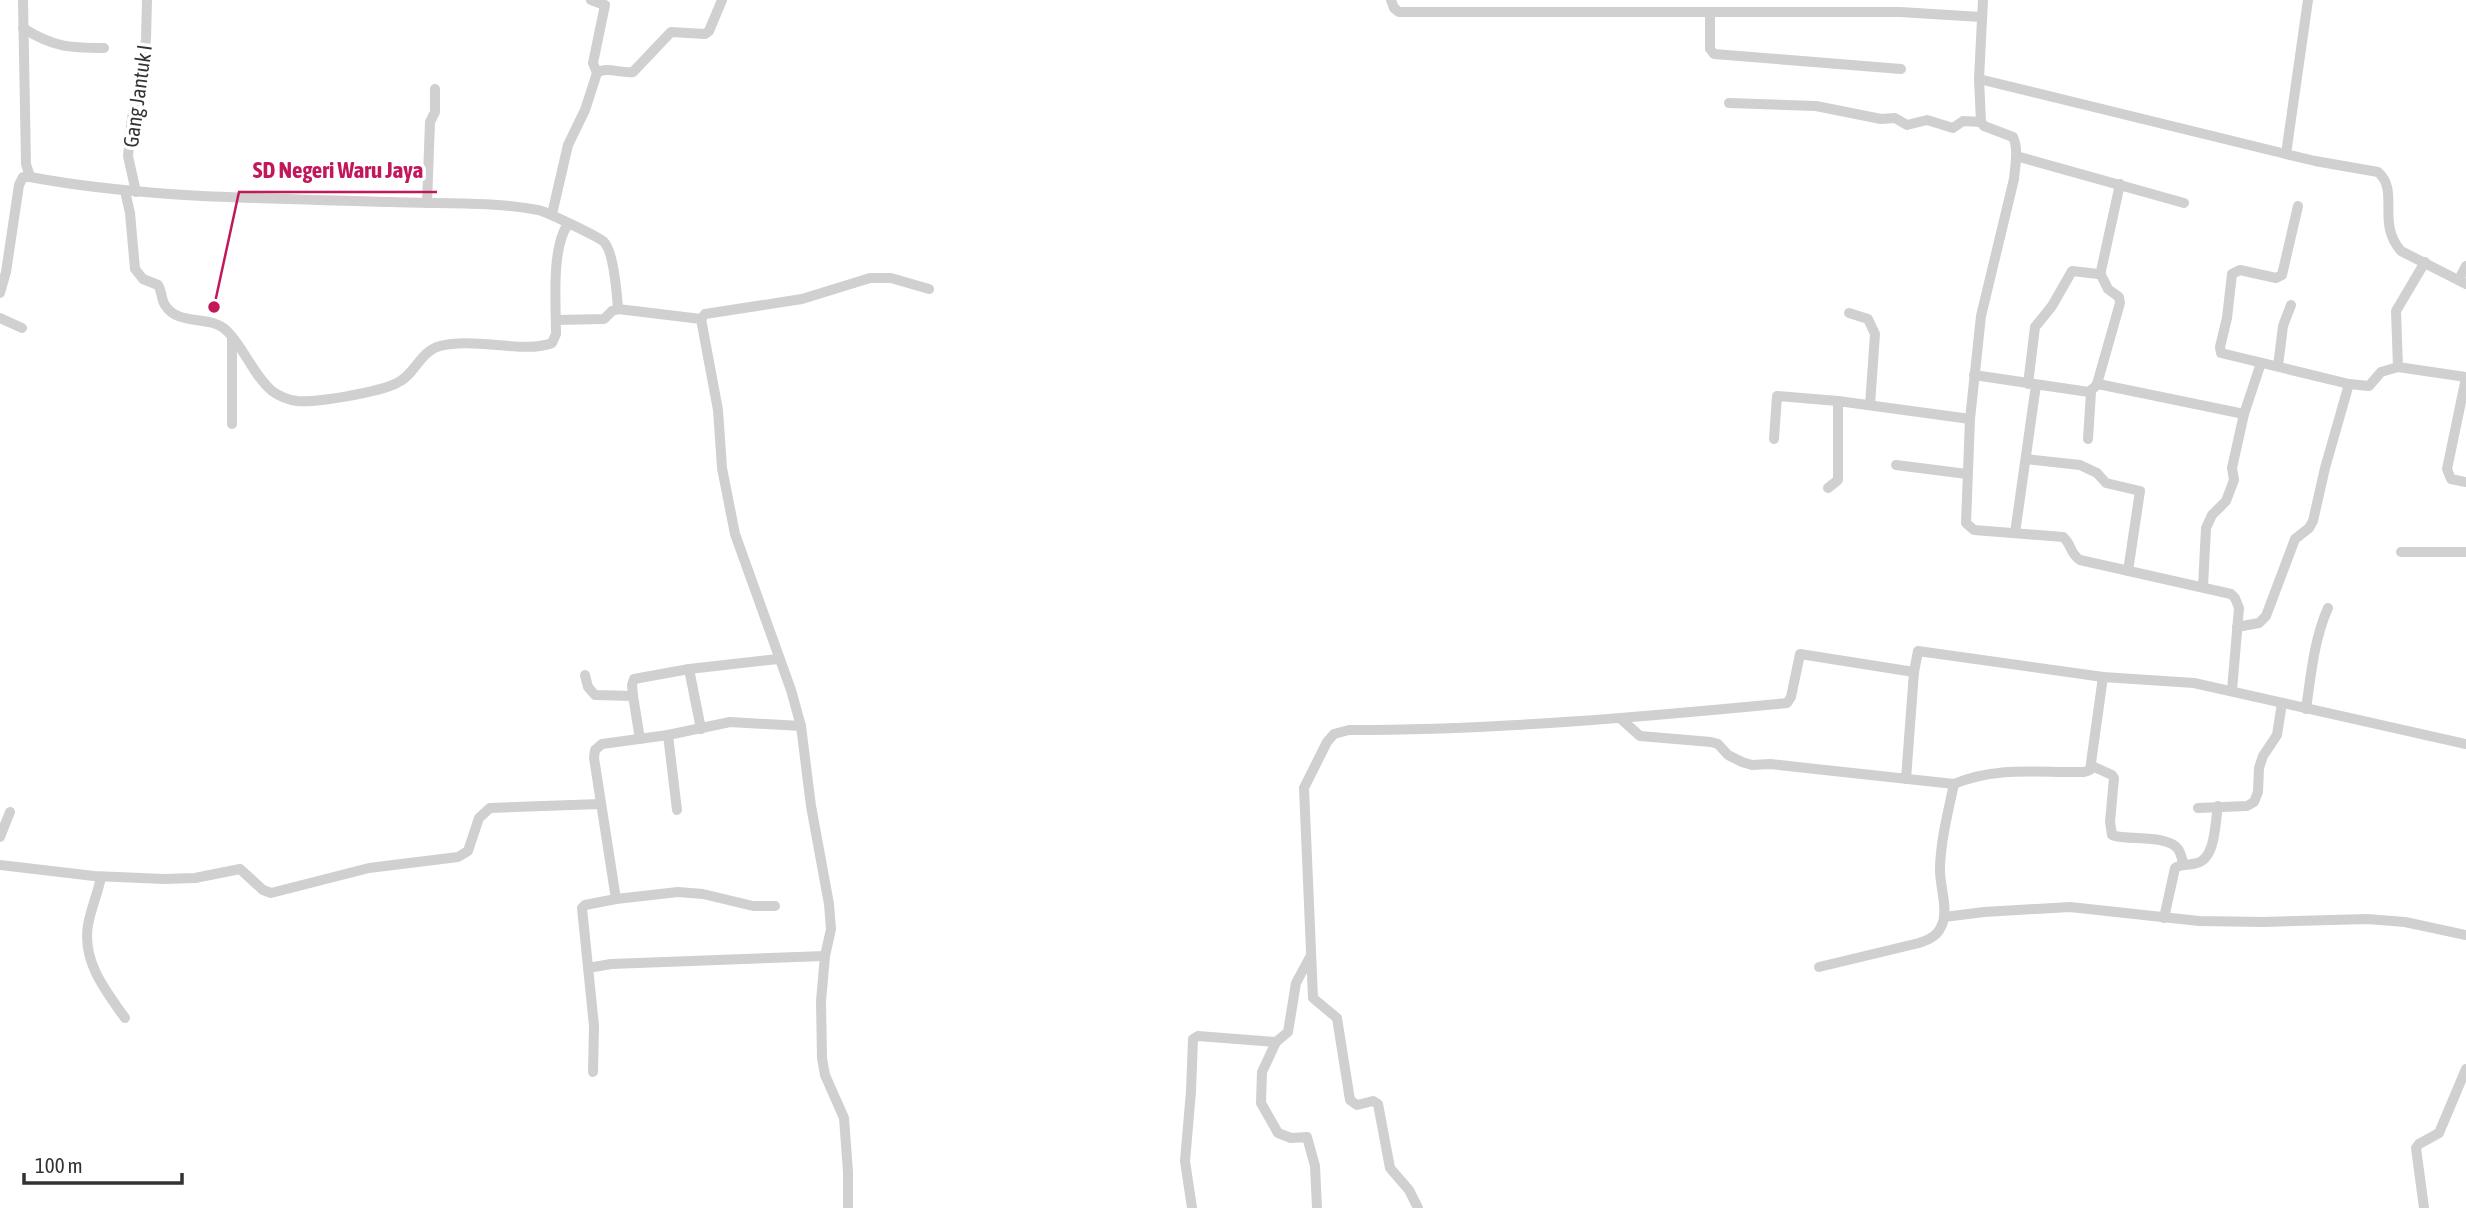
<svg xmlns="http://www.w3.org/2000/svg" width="2466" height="1208" font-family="'Asap Condensed',sans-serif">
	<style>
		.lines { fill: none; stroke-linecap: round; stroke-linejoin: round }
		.minor { stroke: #d0d0d0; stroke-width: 10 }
		.labels { text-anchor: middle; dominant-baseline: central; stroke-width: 7; stroke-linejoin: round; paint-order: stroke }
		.street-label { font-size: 21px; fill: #333; stroke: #fff }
		.leader { fill: none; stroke: #c2185b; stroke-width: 2.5 }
		.callout-dot { fill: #c2185b; stroke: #fff; stroke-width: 2.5 }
		.callout-label { font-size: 23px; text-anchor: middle; font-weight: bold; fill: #c2185b; stroke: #fff; stroke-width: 7; stroke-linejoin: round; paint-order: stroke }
	</style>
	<rect width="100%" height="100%" fill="#fff"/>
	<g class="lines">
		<g class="minor">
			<polyline points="23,0 26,164 30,177"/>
			<polyline points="1391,0 1394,8 1399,12 1900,12 1981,17"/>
			<path d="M 1983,0 L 1979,79 L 1981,122 L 1984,126 L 2013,137 C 2019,150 2015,166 2014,179 L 1981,316 L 1970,419 L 1966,523 L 1974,530 L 2063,537 C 2072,544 2069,553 2080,560 L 2231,594 L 2235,598 L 2239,608 L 2232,690"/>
			<path d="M 2308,0 L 2286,154 L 2315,161 L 2378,172 C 2400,191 2376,223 2401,251 L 2466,284"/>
			<polyline points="1710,13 1710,49 1714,54 1901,69"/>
			<path d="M 23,28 C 53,47 69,48 104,48"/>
			<path d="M 597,73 C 607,66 621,74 633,72 L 671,32 L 705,34 L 709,31 L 722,0"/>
			<polyline points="1979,79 2286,154"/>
			<polyline points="1729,103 1816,106 1881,119 1895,118 1907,125 1927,120 1953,128 1963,121 1981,122"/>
			<polyline points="2016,156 2184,203"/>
			<path d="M 125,191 L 130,213 L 135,269 L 143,279 L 158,285 C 162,291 161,299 165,305 C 178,327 211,314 227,331 C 245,349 253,375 272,391 C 279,396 289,400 297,401 C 317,403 379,392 397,383 C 415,375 420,351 440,346 C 474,337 525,354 552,343 L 556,334 C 556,305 551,248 568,224"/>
			<polyline points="136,192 128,156 132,118 141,79 146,39 147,0"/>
			<polyline points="427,203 430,122 435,112 435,89"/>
			<polyline points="2298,206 2282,275 2276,278 2240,270 2232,274 2227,318 2220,347 2221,353 2349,384"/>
			<polyline points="552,214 568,145 585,110 597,73 593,63 605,5 591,0"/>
			<polyline points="2459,279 2466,266"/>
			<path d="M 0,293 L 6,272 L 19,185 L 23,177 L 30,177 C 148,199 270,198 390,202 C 439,204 490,201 538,210 C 545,211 601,238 604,242 C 614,252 617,295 618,309 L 701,319 L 718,410 L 722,468 L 735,534 L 791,690 L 801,726 L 811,806 L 829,904 L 831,929 L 825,956 L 821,1001 L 822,1058 L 825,1075 L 844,1118 L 848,1172 L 848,1208"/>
			<polyline points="1849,313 1868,319 1875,334 1870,405"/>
			<polyline points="0,318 22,328"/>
			<polyline points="701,319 705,314 802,299 870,278 891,278 929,289"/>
			<polyline points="556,320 604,319 612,311 618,309"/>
			<polyline points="2278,366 2283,326 2291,305"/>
			<polyline points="2398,367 2396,311 2425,262"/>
			<polyline points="1974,375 2089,392 2098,384 2244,414"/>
			<polyline points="2466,378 2447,469 2451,479 2466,482"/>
			<polyline points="2028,384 2035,327 2052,306 2072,271 2098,274 2101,271 2120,184"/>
			<polyline points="2097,384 2120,303 2119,297 2108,289 2100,273"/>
			<polyline points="232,424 232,337"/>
			<polyline points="1774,439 1777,396 1838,401"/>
			<polyline points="2088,439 2091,392"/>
			<polyline points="2026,459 2080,465 2097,473 2106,483 2140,491 2128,571"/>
			<polyline points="1896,465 1967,474"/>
			<polyline points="1828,488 1838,480 1838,401 1970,419"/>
			<polyline points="2015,533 2036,385"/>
			<polyline points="2401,552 2466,552"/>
			<polyline points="2203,587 2206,528 2212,515 2226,501 2234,480 2232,468 2244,414 2261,363"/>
			<polyline points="2237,627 2259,623 2266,616 2295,539 2309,528 2313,521 2325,468 2349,384 2369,386 2381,372 2398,367 2466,377"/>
			<polyline points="585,675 588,687 595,695 633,696 640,739"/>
			<polyline points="633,696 632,685 634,679 689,669"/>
			<path d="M 2306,709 C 2311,675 2314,639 2328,608"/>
			<path d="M 1621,719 L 1640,736 L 1711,742 L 1718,744 L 1728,755 L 1742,762 L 1752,765 L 1770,764 L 1954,784 C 1997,766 2038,773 2084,772 L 2090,770 L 2103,677"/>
			<polyline points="701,729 689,669 778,659"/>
			<polyline points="668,735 677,810"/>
			<path d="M 2092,766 L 2112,775 L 2114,778 L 2110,822 L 2112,835 C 2128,841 2167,834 2178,849 C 2181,853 2182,860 2184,865"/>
			<polyline points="1906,779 1914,672"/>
			<polyline points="2198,808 2247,806 2254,802 2258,792 2259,768 2263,756 2277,735 2282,703"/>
			<polyline points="0,837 10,812"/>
			<polyline points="0,865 94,876 164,879 195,878 240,869 263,890 271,893 369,868 458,857 468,851 479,818 490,808 600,804"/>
			<path d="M 101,877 C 98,893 91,908 88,925 C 82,961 105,990 125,1018"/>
			<polyline points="616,899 678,892 703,894 753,906 775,906"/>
			<polyline points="1944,917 1984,912 2070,907 2199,921 2263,922 2367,919 2405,922 2466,935"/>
			<path d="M 2164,918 L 2175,868 C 2182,863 2189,866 2197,863 C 2216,858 2215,822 2218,806"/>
			<polyline points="1310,957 1296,983 1288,1032 1276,1042 1262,1072 1261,1103 1278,1133 1291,1138 1307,1137 1315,1166 1317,1208"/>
			<path d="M 1819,967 L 1919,943 C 1931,939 1939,935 1943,922 C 1948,906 1939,884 1940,867 C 1941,839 1948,812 1954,784"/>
			<polyline points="588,968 611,964 825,956"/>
			<polyline points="593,1072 594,1026 582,908 585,905 616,899 594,758 595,750 602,744 668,735 730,722 801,726"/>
			<polyline points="1192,1208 1185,1161 1191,1091 1193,1039 1198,1036 1276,1042"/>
			<path d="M 1418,1208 L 1409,1190 L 1390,1168 L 1378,1104 L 1373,1101 L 1357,1105 L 1350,1100 L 1337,1018 L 1313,998 L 1304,788 L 1327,742 L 1334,734 L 1349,730 C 1495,730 1641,717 1787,703 L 1791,697 L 1800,654 L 1914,672 L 1918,651 L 2103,677 L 2194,683 L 2466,744"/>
			<polyline points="2424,1208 2416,1148 2419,1144 2439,1133 2466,1069"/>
		</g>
	</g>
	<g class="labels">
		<g class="street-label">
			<text transform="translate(137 96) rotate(-82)">Gang Jantuk I</text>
		</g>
	</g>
	<path class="leader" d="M214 307L239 192H437"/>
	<circle class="callout-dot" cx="214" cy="307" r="7"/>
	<g class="callout-label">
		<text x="338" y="178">SD Negeri Waru Jaya</text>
	</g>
	<path d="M24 1173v10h158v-10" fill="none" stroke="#333333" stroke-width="3.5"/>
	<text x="35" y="1173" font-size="21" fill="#333333" stroke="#ffffff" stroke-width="5" paint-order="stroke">100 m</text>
</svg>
